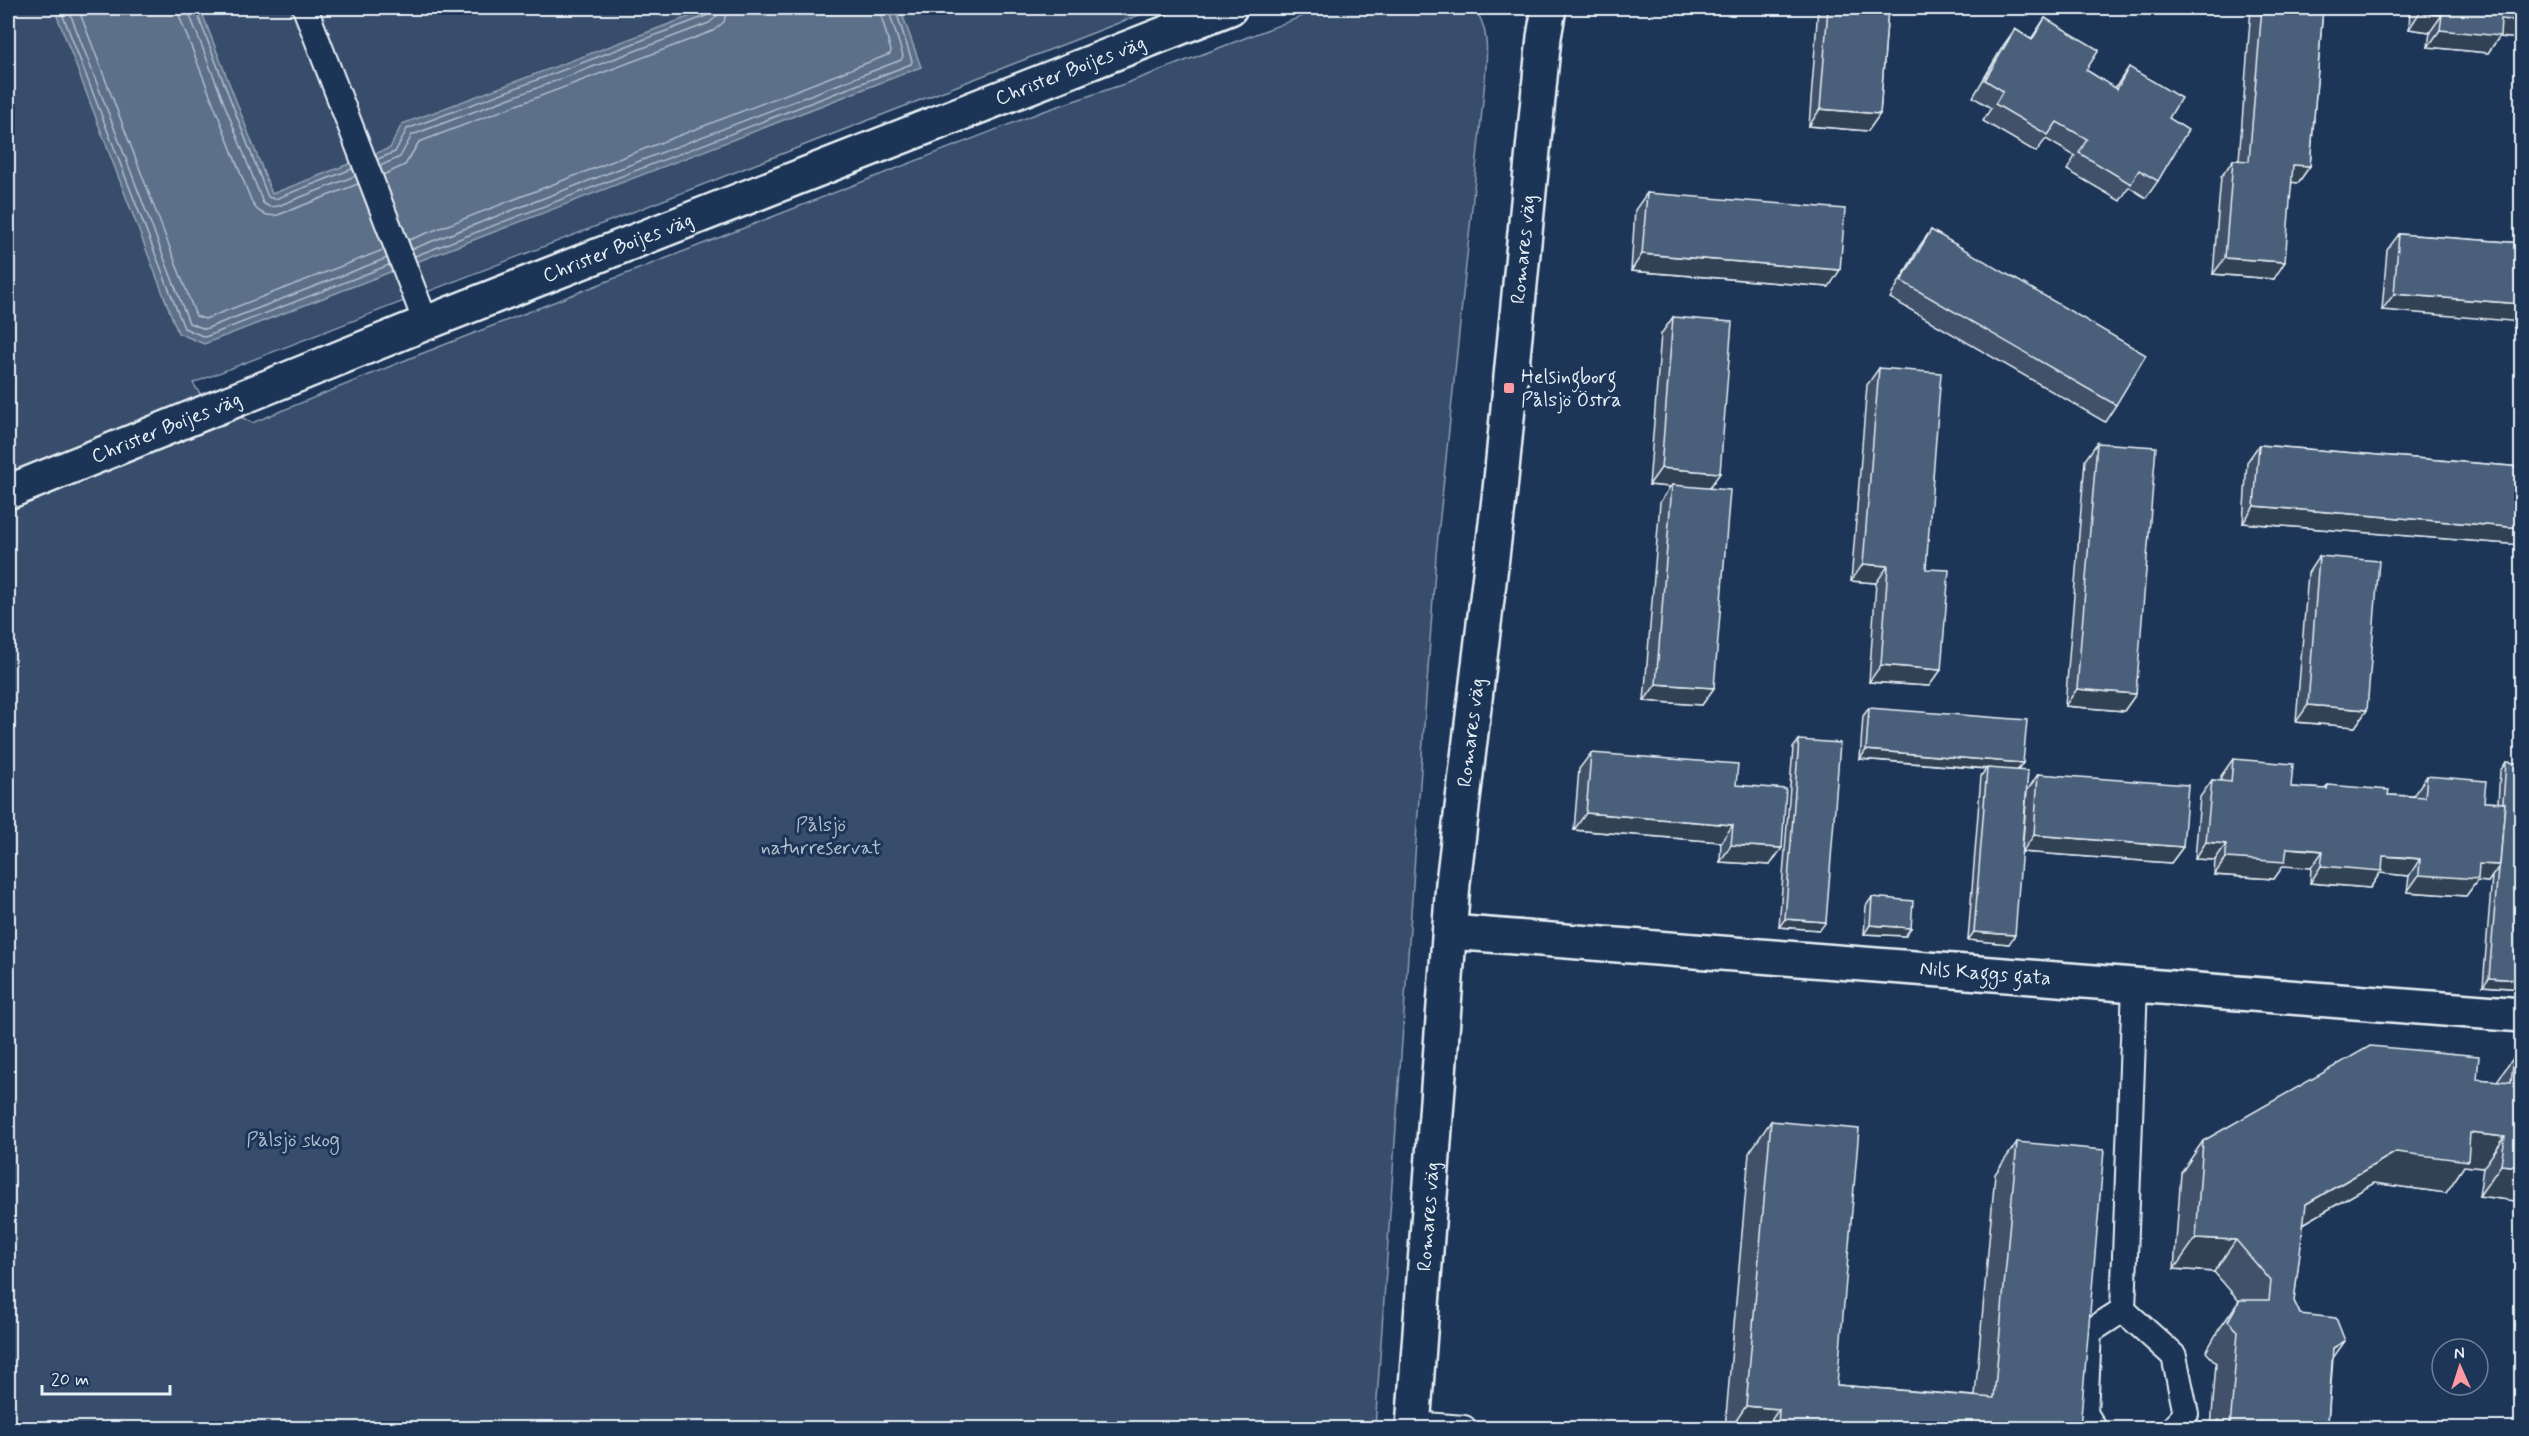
<svg xmlns="http://www.w3.org/2000/svg" width="2529" height="1436" font-family="Mynerve,sans-serif">
	<style>
		.green { fill: #374d6c; stroke: #909fb2; stroke-width: 1.5 }
		.water { fill: #5d7089; stroke: #95a4b5; stroke-width: 1.5 }
		.lines { fill: none; stroke-linecap: round; stroke-linejoin: round }
		.shore { stroke: #b0bdcc; stroke-width: 1.5 }
		.lane-casing { stroke: #e8f1f8; stroke-width: 28 }
		.street-casing { stroke: #e8f1f8; stroke-width: 38 }
		.secondary-casing { stroke: #e8f1f8; stroke-width: 38 }
		.lane { stroke: #1d3557; stroke-width: 24 }
		.street { stroke: #1d3557; stroke-width: 33 }
		.secondary { stroke: #1d3557; stroke-width: 33 }
		.wall { fill: #3f5169; stroke: #e8f1f8; stroke-width: 1.5 }
		.shaded-wall { fill: #334255; stroke: #e8f1f8; stroke-width: 1.5 }
		.building { fill: #495e7a; stroke: #e8f1f8; stroke-width: 1.5 }
		.poi-dot { fill: #ff9aa2; stroke: #1d3557; stroke-width: 2 }
		.labels { text-anchor: middle; dominant-baseline: central; stroke-width: 6; stroke-linejoin: round; paint-order: stroke }
		.street-label { font-size: 20px; fill: #e8f1f8; stroke: #1d3557 }
		.poi-label { font-size: 20px; fill: #e8f1f8; stroke: #1d3557; text-anchor: start }
		.park-label { font-size: 20px; fill: #b3c0ce; stroke: #1d3557 }
	</style>
	<rect width="100%" height="100%" fill="#1d3557"/>
	<filter id="ink" filterUnits="userSpaceOnUse"><feTurbulence type="fractalNoise" baseFrequency=".0167" numOctaves="2"/><feDisplacementMap in="SourceGraphic" scale="12" xChannelSelector="R" yChannelSelector="G"/><feConvolveMatrix kernelMatrix="1 2 1 2 8 2 1 2 1" color-interpolation-filters="sRGB"/></filter>
	<g filter="url(#ink)">
		<path class="green" d="M 8,8 L 1157,8 L 193,383 L 201,395 L 252,423 L 413,357 L 1041,112 L 1127,83 L 1324,8 L 1473,8 C 1494,29 1485,73 1483,101 L 1436,555 L 1375,1428 L 8,1428 Z"/>
		<polygon class="water" points="54,8 200,8 272,194 390,148 402,124 712,8 900,8 921,67 204,344 178,333"/>
		<g class="lines">
			<g class="shore">
				<polyline points="60,8 184,328 205,337 389,265"/>
				<polyline points="68,8 189,323 205,329 387,258"/>
				<polyline points="78,8 196,316 205,319 383,250"/>
				<path d="M 178,8 L 180,18 L 251,200 C 256,212 265,217 278,215 L 358,184"/>
				<polyline points="187,8 263,203 270,207 278,206 355,176"/>
				<polyline points="195,8 268,197 275,199 352,169"/>
				<polyline points="378,159 395,152 407,129 706,16 710,12 711,8"/>
				<polyline points="380,166 400,157 412,135 709,23 716,17 718,8"/>
				<polyline points="383,175 405,165 419,142 713,31 724,22 727,8"/>
				<polyline points="409,240 890,54 891,51 879,8"/>
				<polyline points="412,249 901,60 903,56 888,8"/>
				<polyline points="415,256 911,64 912,61 895,8"/>
			</g>
			<g class="lane-casing">
				<g id="lane">
					<polyline points="305,8 426,323"/>
					<polyline points="2135,985 2123,1310 2174,1356 2186,1414 2173,1428"/>
					<polyline points="1413,1424 1464,1428"/>
					<polyline points="2094,1428 2085,1413 2089,1332 2123,1310"/>
				</g>
			</g>
			<g class="street-casing">
				<g id="street">
					<path id="s1" d="M 8,492 L 426,323 L 1230,8"/>
					<path id="s2" d="M 1450,932 L 2522,1015"/>
				</g>
			</g>
			<g class="secondary-casing">
				<g id="secondary">
					<path id="s3" d="M 1413,1428 L 1453,883 L 1500,490 L 1544,37 L 1549,8"/>
				</g>
			</g>
			<use href="#lane" class="lane"/>
			<use href="#street" class="street"/>
			<use href="#secondary" class="secondary"/>
		</g>
		<g class="wall">
			<polygon points="1818,8 1888,8 1880,114 1868,131 1809,126"/>
			<polygon points="2251,8 2323,8 2310,166 2298,183 2292,182 2274,279 2213,274 2221,177 2233,160 2239,160"/>
			<polygon points="2410,8 2522,8 2522,39 2499,37 2488,53 2428,47 2430,32 2409,29"/>
			<polygon points="2045,18 2086,70 2115,88 2129,67 2169,118 2158,181 2146,198 2129,187 2120,201 2067,170 2075,156 2046,139 2036,152 1983,121 1991,108 1973,97 2003,46 2015,29 2031,39"/>
			<polygon points="1647,193 1829,287 1631,271 1635,210"/>
			<polygon points="1931,230 2116,405 2105,422 1890,298 1919,247"/>
			<polygon points="2399,234 2522,243 2382,310 2387,250"/>
			<polygon points="1673,317 1720,473 1709,488 1714,688 1702,705 1644,701 1660,502 1670,487 1649,485 1661,334"/>
			<polygon points="1879,368 1926,569 1941,670 1929,686 1869,682 1876,583 1851,581 1867,385"/>
			<polygon points="2097,443 2136,694 2124,711 2065,706 2085,460"/>
			<polygon points="2259,445 2522,467 2522,545 2243,523 2247,462"/>
			<polygon points="2319,556 2367,710 2355,727 2296,722 2308,573"/>
			<polygon points="1869,708 2023,763 2018,770 2009,944 1968,940 1981,776 1986,769 1860,759 1863,716"/>
			<polygon points="1799,740 1820,930 1779,927 1793,748"/>
			<polygon points="1591,753 1736,785 1770,865 1720,862 1721,842 1574,830 1579,769"/>
			<polygon points="2233,759 2291,787 2325,789 2328,785 2388,795 2415,796 2415,793 2427,776 2484,802 2498,803 2500,771 2506,762 2522,764 2522,989 2483,986 2492,876 2488,882 2477,881 2466,896 2407,892 2409,876 2390,874 2380,873 2370,888 2310,883 2311,868 2293,866 2283,866 2274,879 2214,875 2215,860 2195,859 2200,797 2212,780 2221,781 2221,776"/>
			<polygon points="2038,774 2183,847 2171,863 2022,852 2027,791"/>
			<polygon points="1872,897 1905,936 1864,934 1866,906"/>
			<polygon points="2514,1057 2522,1202 2479,1196 2483,1168 2464,1166 2446,1193 2374,1183 2303,1224 2294,1301 2300,1314 2333,1358 2328,1422 2343,1428 2210,1428 2211,1428 2216,1363 2206,1352 2218,1331 2239,1301 2214,1272 2174,1269 2181,1173 2203,1141 2477,1079 2497,1081"/>
			<polygon points="1771,1121 1837,1385 1975,1396 1995,1174 2017,1142 2080,1428 1725,1428 1749,1153"/>
			<polygon points="2522,1392 2522,1428 2516,1428"/>
		</g>
		<g class="shaded-wall">
			<polygon points="2420,12 2442,15 2430,32 2409,29"/>
			<polygon points="2501,19 2522,21 2522,39 2499,37 2488,53 2428,47 2440,30"/>
			<polygon points="1820,109 1880,114 1868,131 1809,126"/>
			<polygon points="2293,165 2310,166 2298,183 2282,181"/>
			<polygon points="1642,254 1840,270 1829,287 1631,271"/>
			<polygon points="2225,258 2285,262 2274,279 2213,274"/>
			<polygon points="2394,294 2522,304 2522,322 2382,310"/>
			<polygon points="1661,468 1720,473 1708,490 1672,485 1670,487 1649,485"/>
			<polygon points="2254,506 2522,528 2522,545 2243,523"/>
			<polygon points="1863,564 1888,566 1876,583 1851,581"/>
			<polygon points="1881,665 1941,670 1929,686 1869,682"/>
			<polygon points="1656,684 1714,688 1702,705 1644,701"/>
			<polygon points="2077,689 2136,694 2124,711 2065,706"/>
			<polygon points="2308,705 2367,710 2355,727 2296,722"/>
			<polygon points="1866,750 2023,763 2017,771 1860,759"/>
			<polygon points="1586,813 1733,825 1721,842 1574,830"/>
			<polygon points="2034,835 2183,847 2171,863 2022,852"/>
			<polygon points="2206,842 2226,844 2215,860 2195,859"/>
			<polygon points="1731,845 1782,848 1770,865 1720,862"/>
			<polygon points="2287,848 2323,851 2311,868 2283,866 2274,879 2214,875 2226,858"/>
			<polygon points="2383,856 2420,859 2409,876 2380,873 2370,888 2310,883 2321,866"/>
			<polygon points="2479,864 2500,865 2488,882 2477,881 2466,896 2407,892 2419,875"/>
			<polygon points="1785,919 1826,922 1820,930 1779,927"/>
			<polygon points="1870,925 1911,928 1905,936 1864,934"/>
			<polygon points="1974,932 2015,935 2009,944 1968,940"/>
			<polygon points="2489,978 2522,980 2522,989 2483,986"/>
			<polygon points="2470,1133 2505,1137 2483,1168 2464,1166 2446,1193 2374,1183 2284,1235 2306,1204 2396,1152"/>
			<polygon points="2501,1165 2522,1167 2522,1202 2479,1196"/>
			<polygon points="2196,1238 2236,1240 2214,1272 2174,1269"/>
			<polygon points="2345,1341 2323,1372 2333,1348"/>
			<polygon points="1746,1406 1779,1409 1766,1428 1731,1428"/>
		</g>
		<g class="building">
			<polygon points="1828,8 1888,8 1880,114 1820,109"/>
			<polygon points="2262,8 2323,8 2310,166 2293,165 2285,262 2225,258 2233,160 2249,161"/>
			<polygon points="2421,8 2522,8 2522,21 2501,19 2500,36 2440,30 2442,15 2420,12"/>
			<polygon points="2045,18 2099,50 2086,70 2117,89 2129,67 2181,98 2169,118 2188,130 2158,181 2139,170 2131,184 2079,153 2087,139 2057,122 2048,135 1995,104 2003,91 1985,80 2015,29 2032,40"/>
			<polygon points="1647,193 1845,209 1840,270 1642,254"/>
			<polygon points="1931,230 2146,355 2116,405 1901,281"/>
			<polygon points="2399,234 2522,243 2522,304 2394,294"/>
			<polygon points="1673,317 1732,322 1720,473 1661,468"/>
			<polygon points="1879,368 1941,373 1926,569 1949,570 1941,670 1881,665 1888,566 1863,564"/>
			<polygon points="2097,443 2156,447 2136,694 2077,689"/>
			<polygon points="2259,445 2522,467 2522,528 2254,506"/>
			<polygon points="1672,485 1730,490 1714,688 1656,684"/>
			<polygon points="2319,556 2379,561 2367,710 2308,705"/>
			<polygon points="1869,708 2027,720 2023,763 1866,750"/>
			<polygon points="1799,740 1840,743 1826,922 1785,919"/>
			<polygon points="1591,753 1738,764 1736,785 1786,789 1782,848 1731,845 1733,825 1586,813"/>
			<polygon points="2233,759 2293,764 2291,787 2327,789 2328,785 2389,790 2388,795 2425,797 2427,776 2486,781 2484,802 2505,803 2500,865 2479,864 2478,879 2419,875 2420,859 2402,857 2383,856 2382,871 2321,866 2323,851 2305,849 2287,848 2285,862 2226,858 2226,844 2206,842 2212,780 2231,782"/>
			<polygon points="2506,762 2522,764 2522,980 2489,978 2498,868 2500,865 2505,803 2503,803"/>
			<polygon points="1987,768 2028,771 2015,935 1974,932"/>
			<polygon points="2038,774 2188,785 2183,847 2034,835"/>
			<polygon points="1872,897 1913,901 1911,928 1870,925"/>
			<polygon points="2370,1046 2479,1056 2477,1079 2511,1082 2514,1057 2522,1057 2522,1167 2501,1165 2505,1137 2470,1133 2468,1161 2396,1152 2306,1204 2294,1301 2300,1314 2336,1318 2345,1341 2333,1348 2328,1422 2341,1425 2343,1428 2230,1428 2238,1331 2228,1321 2240,1300 2269,1300 2271,1281 2236,1240 2196,1238 2203,1141"/>
			<polygon points="1771,1121 1859,1129 1837,1385 1994,1398 2017,1142 2104,1150 2080,1428 1778,1428 1779,1409 1746,1406"/>
			<polygon points="2219,1420 2227,1428 2210,1428"/>
		</g>
	</g>
	<rect class="poi-dot" x="1503" y="382" width="12" height="12" rx="3"/>
	<g class="labels">
		<g class="street-label">
			<text stroke="none"><textPath href="#s1" startOffset="1143">Christer Boijes väg</textPath></text>
			<text stroke="none"><textPath href="#s1" startOffset="657">Christer Boijes väg</textPath></text>
			<text stroke="none"><textPath href="#s3" startOffset="1184">Romares väg</textPath></text>
			<text stroke="none"><textPath href="#s1" startOffset="171">Christer Boijes väg</textPath></text>
			<text stroke="none"><textPath href="#s3" startOffset="698">Romares väg</textPath></text>
			<text stroke="none"><textPath href="#s2" startOffset="537">Nils Kaggs gata</textPath></text>
			<text stroke="none"><textPath href="#s3" startOffset="212">Romares väg</textPath></text>
		</g>
		<g class="poi-label">
			<text x="1521" y="377">Helsingborg<tspan x="1521" dy="23">Pålsjö Östra</tspan></text>
		</g>
		<g class="park-label">
			<text x="821" y="825">Pålsjö<tspan x="821" dy="23">naturreservat</tspan></text>
			<text x="293" y="1140">Pålsjö skog</text>
		</g>
	</g>
	<rect width="2529" height="1436" fill="none" stroke="#1d3557" stroke-width="30"/>
	<rect x="15" y="15" width="2499" height="1406" fill="none" stroke="#e8f1f8" stroke-width="2" filter="url(#ink)"/>
	<g transform="translate(2460 1367) rotate(357)"><circle r="28" fill="#1d3557" stroke="#6e8097" stroke-width="1.5"/>
	<path d="M0-4.5L10 22L0 15L-10 22Z" fill="#ff9aa2"/>
	<text y="-9" font-size="16" font-weight="bold" text-anchor="middle" fill="#e8f1f8">N</text>
	</g>
	<path d="M42 1385v9h128v-9" fill="none" stroke="#e8f1f8" stroke-width="3"/>
	<text x="51" y="1385" font-size="18" fill="#e8f1f8" stroke="#1d3557" stroke-width="4.5" paint-order="stroke">20 m</text>
</svg>
